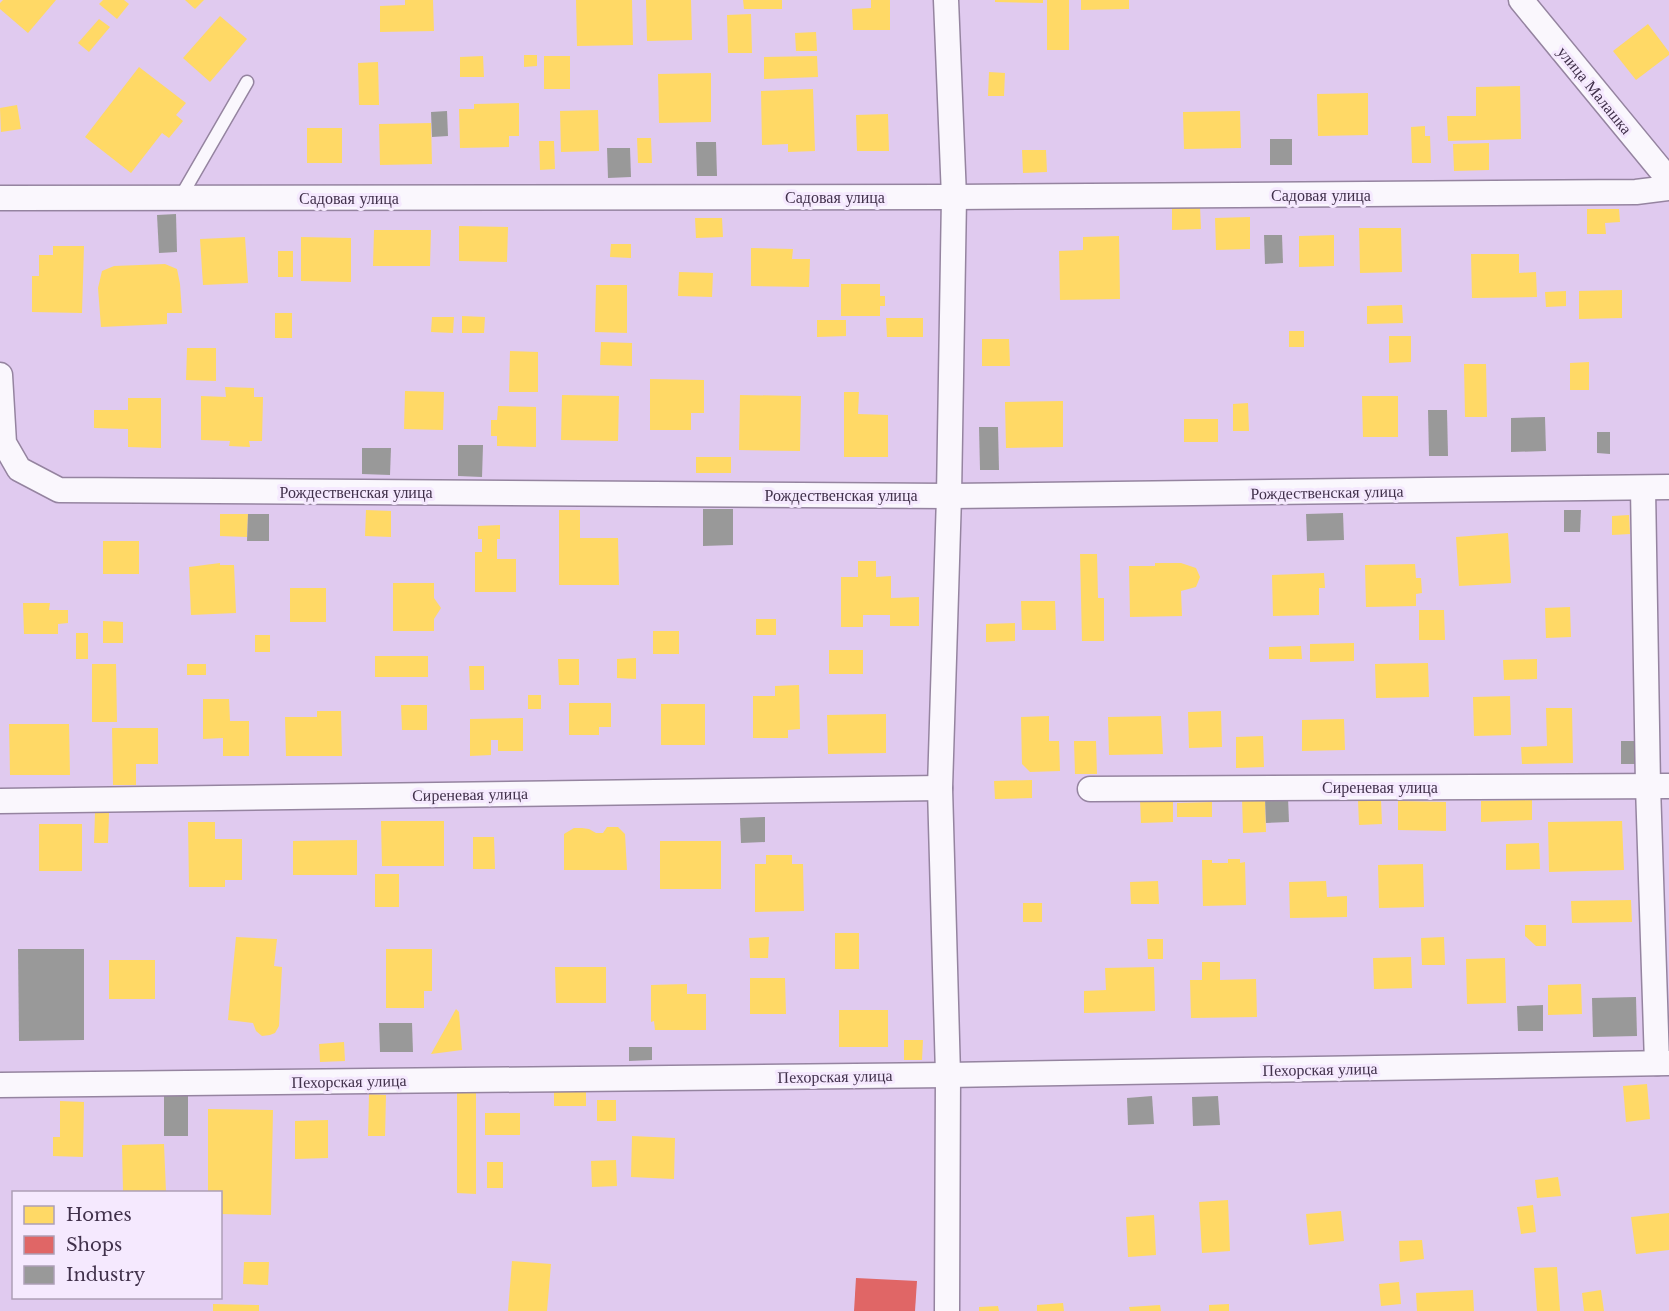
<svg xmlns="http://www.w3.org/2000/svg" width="1669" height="1311" font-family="'Libre Baskerville',serif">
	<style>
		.homes { fill: #ffd966 }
		.shops { fill: #e06666 }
		.industry { fill: #999 }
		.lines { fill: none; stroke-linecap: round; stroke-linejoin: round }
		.lane-casing { stroke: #9584a0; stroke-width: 15 }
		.street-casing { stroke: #9584a0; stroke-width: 27 }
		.lane { stroke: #faf7fd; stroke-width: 12 }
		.street { stroke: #faf7fd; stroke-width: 24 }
		.labels { text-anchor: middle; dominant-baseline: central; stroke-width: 6; stroke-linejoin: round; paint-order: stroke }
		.street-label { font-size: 16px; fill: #41314b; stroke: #f5e9fe }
	</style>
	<rect width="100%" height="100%" fill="#e0caef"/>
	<g class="homes">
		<polygon points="3,0 56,0 28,33 0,9 0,3"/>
		<polygon points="103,0 124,0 129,4 117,19 99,4"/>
		<polygon points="185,0 204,0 195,9"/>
		<polygon points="405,0 433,0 434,31 380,32 380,6 405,5"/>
		<polygon points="576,0 632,0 633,45 577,46"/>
		<polygon points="646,0 691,0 692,40 647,41"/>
		<polygon points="743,0 782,0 782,9 744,9"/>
		<polygon points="871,0 890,0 890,30 853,30 852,9 871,8"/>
		<polygon points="995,0 1043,0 1043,3 995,2"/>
		<rect x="1047" y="0" width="22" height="50"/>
		<polygon points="1081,0 1129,0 1129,9 1081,10"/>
		<polygon points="751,14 752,53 728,53 727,15"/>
		<polygon points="220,16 247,39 210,82 183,58"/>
		<polygon points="99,19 110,27 89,52 78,43"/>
		<polygon points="1648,24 1669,52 1669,55 1636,80 1613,51"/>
		<polygon points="816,32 817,51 796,51 795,33"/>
		<polygon points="524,55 537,55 537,66 524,67"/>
		<polygon points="483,56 484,77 460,77 460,57"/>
		<rect x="544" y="56" width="26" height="33"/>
		<polygon points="817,56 818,77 764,79 764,57"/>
		<polygon points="378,62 379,105 359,105 358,63"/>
		<polygon points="139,67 186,103 176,115 183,121 169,138 162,133 131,173 85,137"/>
		<polygon points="989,72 1005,73 1004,96 988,96"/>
		<polygon points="711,73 711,122 659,123 658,74"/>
		<polygon points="1520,86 1521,139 1448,141 1447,116 1476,116 1476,87"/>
		<polygon points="813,89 815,151 788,152 788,144 762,145 761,91"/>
		<polygon points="1368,93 1368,135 1318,136 1317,94"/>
		<polygon points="519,103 519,136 509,136 509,147 460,148 459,109 474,109 474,104"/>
		<polygon points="17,105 21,129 1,132 0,108"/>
		<polygon points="598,110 599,151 561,152 560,111"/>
		<polygon points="1240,111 1241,148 1184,149 1183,112"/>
		<polygon points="888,114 889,151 857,151 856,115"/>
		<polygon points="431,123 432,164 380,165 379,124"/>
		<polygon points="1425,126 1425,136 1430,136 1431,163 1412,163 1411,127"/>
		<rect x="307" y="128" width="35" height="35"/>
		<polygon points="637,138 651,138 652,163 638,163"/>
		<polygon points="539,141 554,141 555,169 540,170"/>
		<polygon points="1489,143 1489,170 1454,171 1453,144"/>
		<polygon points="1022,150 1046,150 1047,172 1023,173"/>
		<polygon points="1200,206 1201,229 1172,230 1172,207"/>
		<polygon points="1587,209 1619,209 1620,222 1605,223 1606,234 1587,234"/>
		<polygon points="1250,217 1250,249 1216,250 1215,218"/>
		<polygon points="695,218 722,218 723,237 696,238"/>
		<polygon points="459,226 508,227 507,262 459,261"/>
		<polygon points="1359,228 1401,228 1402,272 1360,273"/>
		<polygon points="374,230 431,230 430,266 373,266"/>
		<polygon points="1334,235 1334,266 1299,267 1299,236"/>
		<polygon points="1119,236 1120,299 1060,300 1059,251 1083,250 1083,237"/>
		<polygon points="245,237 248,283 203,285 200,239"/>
		<polygon points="301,237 351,238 351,282 301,281"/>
		<polygon points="611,244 631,244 631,258 610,257"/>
		<polygon points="53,246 84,246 82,313 32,312 32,276 39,276 39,255 53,255"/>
		<polygon points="751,248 793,249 792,259 810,259 809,287 751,286"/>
		<rect x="278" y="251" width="15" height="26"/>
		<polygon points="1471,254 1519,254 1519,273 1536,272 1537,297 1472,298"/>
		<polygon points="165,264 177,269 180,284 182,313 167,313 167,324 101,327 98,288 102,271 114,266"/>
		<polygon points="679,272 713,273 712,297 678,296"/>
		<polygon points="841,284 880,284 880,296 885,296 885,306 880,306 880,316 841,316"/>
		<polygon points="596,285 627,285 627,333 595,332"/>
		<polygon points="1622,290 1622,318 1579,319 1579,291"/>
		<polygon points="1566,291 1566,306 1546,307 1545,292"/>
		<polygon points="1402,305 1403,323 1367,324 1367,306"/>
		<rect x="275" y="313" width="17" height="25"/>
		<polygon points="462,316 485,317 484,333 462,333"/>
		<polygon points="432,317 454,317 453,333 431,332"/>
		<polygon points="886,318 923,318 923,337 887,337"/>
		<polygon points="817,320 846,320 846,336 817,337"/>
		<rect x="1289" y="331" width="15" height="16"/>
		<polygon points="1389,336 1411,336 1411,362 1389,363"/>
		<polygon points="982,339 1009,339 1010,366 982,366"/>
		<polygon points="601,342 632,343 632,366 600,365"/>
		<polygon points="187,348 216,348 216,381 186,380"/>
		<polygon points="510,351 538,352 538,392 509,392"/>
		<polygon points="1589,362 1589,390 1570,390 1570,363"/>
		<polygon points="1464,364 1486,364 1487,417 1465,417"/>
		<polygon points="650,379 704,380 704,413 691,413 691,430 650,430"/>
		<polygon points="225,387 254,388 254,397 263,397 262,441 249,441 250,447 229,446 230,441 201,440 201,396 226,397"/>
		<polygon points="405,391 444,392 443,430 404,429"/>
		<polygon points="844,392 859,392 858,414 888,415 888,457 844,457"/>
		<polygon points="562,395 619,396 618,441 561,440"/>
		<polygon points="740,395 801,396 800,451 739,450"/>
		<polygon points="1362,396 1398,396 1398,437 1363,437"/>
		<polygon points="128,398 161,398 161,448 128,447 128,429 94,428 94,410 128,410"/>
		<polygon points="1063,401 1063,447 1006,448 1005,402"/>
		<polygon points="1248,403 1249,431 1233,431 1233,404"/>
		<polygon points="498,406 536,407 536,447 497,446 497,436 491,436 491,420 497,420"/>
		<rect x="1184" y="419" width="34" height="23"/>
		<rect x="696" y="457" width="35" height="16"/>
		<polygon points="366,510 391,511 391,537 365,536"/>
		<polygon points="559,510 580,510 580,538 618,538 619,585 559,585"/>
		<polygon points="220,514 248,514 247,537 220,536"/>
		<polygon points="1629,515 1630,534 1612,535 1612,516"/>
		<polygon points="500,525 500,539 497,539 497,559 516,559 516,592 475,592 475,552 482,552 482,539 478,539 478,526"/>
		<polygon points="1508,533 1511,583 1459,586 1456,537"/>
		<rect x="103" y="541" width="36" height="33"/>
		<polygon points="1080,554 1097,554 1098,598 1104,598 1104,641 1082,641"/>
		<polygon points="858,561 876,561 876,577 891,576 891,598 919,597 919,626 890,626 890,615 863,615 863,627 841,627 841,577 858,577"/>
		<polygon points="220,563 220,565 234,565 236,613 191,615 189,567"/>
		<polygon points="1155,563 1181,563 1196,568 1200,577 1196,587 1181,591 1182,616 1130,617 1129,566 1155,566"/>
		<polygon points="1415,564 1416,578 1421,578 1422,593 1416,594 1416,606 1366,607 1365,565"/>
		<polygon points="1324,573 1325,588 1319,588 1319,615 1273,616 1272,575"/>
		<polygon points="393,583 434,583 434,598 441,608 434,619 434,631 393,631"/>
		<rect x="290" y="588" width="36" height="34"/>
		<polygon points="1021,601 1055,601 1056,630 1022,630"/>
		<polygon points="23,603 50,603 49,610 68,610 68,623 58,624 58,634 24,634"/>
		<polygon points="1570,607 1571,637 1546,638 1545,608"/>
		<polygon points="1419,610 1444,610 1445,640 1419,640"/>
		<rect x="756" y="619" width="20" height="16"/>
		<polygon points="103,621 123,622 123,643 103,643"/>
		<polygon points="1015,623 1015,641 986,642 986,624"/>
		<rect x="653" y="631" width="26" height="23"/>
		<rect x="76" y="633" width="12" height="26"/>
		<rect x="255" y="635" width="15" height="17"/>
		<polygon points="1354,643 1354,661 1310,662 1310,644"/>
		<polygon points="1301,646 1302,659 1269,659 1269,647"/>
		<rect x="829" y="650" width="34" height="24"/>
		<rect x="375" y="656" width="53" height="21"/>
		<polygon points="636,658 636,679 617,678 617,659"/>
		<polygon points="558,659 579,659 579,685 559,685"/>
		<polygon points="1537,659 1537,679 1504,680 1503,660"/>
		<polygon points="1428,663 1429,697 1376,698 1375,664"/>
		<polygon points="92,664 116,664 117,722 92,722"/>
		<rect x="187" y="664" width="19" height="11"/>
		<polygon points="469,666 484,666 484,690 470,690"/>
		<polygon points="799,685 800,729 788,730 788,738 753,738 753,696 775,696 775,686"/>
		<rect x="528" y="695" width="13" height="14"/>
		<polygon points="1510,696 1511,735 1474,736 1473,697"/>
		<polygon points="203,699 229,699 230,721 249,721 249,756 223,756 223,738 203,739"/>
		<polygon points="569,703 611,703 611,727 599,727 599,735 569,735"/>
		<rect x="661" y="704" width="44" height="41"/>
		<polygon points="401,705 427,705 427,730 402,730"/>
		<polygon points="1546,708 1572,708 1573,763 1522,764 1521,747 1547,746"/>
		<polygon points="317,711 341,711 342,756 286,756 285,717 317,717"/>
		<polygon points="1221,711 1222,747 1189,748 1188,712"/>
		<polygon points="886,714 886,753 828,754 827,715"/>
		<polygon points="1049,716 1049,741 1059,741 1060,771 1030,772 1022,764 1021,717"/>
		<polygon points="1161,716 1163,754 1109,755 1108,717"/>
		<polygon points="523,718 523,751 498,751 498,740 491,740 491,755 470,756 470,719"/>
		<polygon points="1344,719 1345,750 1302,751 1302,720"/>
		<polygon points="9,724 69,724 70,775 10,775"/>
		<polygon points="112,728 158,728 158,764 136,764 136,785 113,785"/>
		<polygon points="1263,736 1264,767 1236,768 1236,737"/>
		<polygon points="1074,741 1096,741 1097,774 1075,774"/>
		<polygon points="1032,780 1032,798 995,799 994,781"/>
		<polygon points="1242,798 1265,798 1266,832 1243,833"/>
		<polygon points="1140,800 1173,800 1173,822 1141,823"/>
		<polygon points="1358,800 1381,800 1382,824 1359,825"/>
		<polygon points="1532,800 1532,820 1481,822 1481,801"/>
		<polygon points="1398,801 1446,802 1446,831 1398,830"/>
		<polygon points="1212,802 1212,817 1177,817 1177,803"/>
		<polygon points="95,813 109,813 108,843 94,843"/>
		<polygon points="381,821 444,821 444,866 382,866"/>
		<polygon points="1622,821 1624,870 1549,872 1548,822"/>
		<polygon points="188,822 215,822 215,839 242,839 242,880 225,880 225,887 189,887"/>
		<rect x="39" y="824" width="43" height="47"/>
		<polygon points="607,827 618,827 625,834 627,870 564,870 564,834 574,828 582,828 589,829 596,833 603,833"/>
		<polygon points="473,837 494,837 495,869 473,869"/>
		<polygon points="357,840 357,875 293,875 293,841"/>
		<rect x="660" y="841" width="61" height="48"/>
		<polygon points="1539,843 1540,869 1506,870 1506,844"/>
		<polygon points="766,855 792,855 792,864 803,864 804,911 755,912 755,864 766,864"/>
		<polygon points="1228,859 1240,859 1240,863 1245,862 1246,905 1203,906 1202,860 1212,860 1212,863 1228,863"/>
		<polygon points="1423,864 1424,907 1379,908 1378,865"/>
		<rect x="375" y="874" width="24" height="33"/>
		<polygon points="1158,881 1159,904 1131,904 1130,882"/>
		<polygon points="1326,881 1327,897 1347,896 1347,917 1290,918 1289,882"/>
		<polygon points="1631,900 1632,922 1572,923 1571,901"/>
		<rect x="1023" y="903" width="19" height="19"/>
		<polygon points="1525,925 1546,925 1546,946 1536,946 1525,936"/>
		<rect x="835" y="933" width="24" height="36"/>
		<polygon points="236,937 277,939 274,966 282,967 279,1026 275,1033 270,1035 262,1036 256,1031 253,1023 228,1020"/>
		<polygon points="769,937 768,958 750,958 749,938"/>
		<polygon points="1444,937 1445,965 1422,965 1421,938"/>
		<polygon points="1147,939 1163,939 1163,959 1148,959"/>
		<polygon points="386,949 432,949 432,991 424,991 424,1008 386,1008"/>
		<polygon points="1411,957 1412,988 1374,989 1373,958"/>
		<polygon points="1505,958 1506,1003 1467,1004 1466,959"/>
		<rect x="109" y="960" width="46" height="39"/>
		<polygon points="1202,962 1220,962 1220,980 1256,979 1257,1017 1191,1018 1190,980 1202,980"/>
		<polygon points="555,967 606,967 606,1003 556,1003"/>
		<polygon points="1154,967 1155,1011 1084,1013 1084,991 1106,990 1105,968"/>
		<polygon points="750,978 785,978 786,1014 750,1014"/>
		<polygon points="687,984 687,994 706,994 706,1030 655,1030 654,1021 651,1022 651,985"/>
		<polygon points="1581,984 1582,1014 1548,1015 1548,985"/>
		<polygon points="456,1009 459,1012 462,1050 431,1054"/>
		<rect x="839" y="1010" width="49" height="37"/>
		<polygon points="904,1040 923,1040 922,1060 904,1060"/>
		<polygon points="344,1042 345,1061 320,1062 319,1044"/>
		<polygon points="1647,1084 1650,1119 1626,1122 1623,1086"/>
		<polygon points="457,1091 476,1091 476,1194 457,1193"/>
		<rect x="554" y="1091" width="32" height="15"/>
		<polygon points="369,1094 386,1095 385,1136 368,1136"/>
		<rect x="597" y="1100" width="19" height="21"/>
		<polygon points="60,1101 84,1102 83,1157 53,1156 53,1137 60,1137"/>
		<polygon points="208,1109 273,1110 271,1215 220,1214 220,1192 208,1192"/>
		<rect x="485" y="1113" width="35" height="22"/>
		<polygon points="328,1120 328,1158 295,1159 295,1121"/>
		<polygon points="632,1136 675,1138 674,1179 631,1177"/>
		<polygon points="164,1144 166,1192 123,1192 122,1145"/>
		<polygon points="616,1160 617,1186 592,1187 591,1161"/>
		<rect x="487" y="1162" width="16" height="26"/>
		<polygon points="1558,1177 1561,1196 1537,1198 1535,1180"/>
		<polygon points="1228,1200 1230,1251 1202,1253 1199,1202"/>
		<polygon points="1533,1205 1536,1232 1521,1234 1517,1207"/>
		<polygon points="1341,1211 1344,1241 1309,1245 1306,1214"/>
		<polygon points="1669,1213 1669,1250 1636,1254 1631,1217"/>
		<polygon points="1154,1215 1156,1255 1128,1257 1126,1217"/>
		<polygon points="1422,1240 1424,1259 1400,1262 1399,1241"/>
		<polygon points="512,1261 551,1264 547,1311 508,1311"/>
		<polygon points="244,1262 269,1262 268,1285 243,1284"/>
		<polygon points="1557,1267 1560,1311 1537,1311 1534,1268"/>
		<polygon points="1399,1282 1401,1304 1381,1306 1379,1284"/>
		<polygon points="1473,1290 1474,1311 1417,1311 1416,1293"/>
		<polygon points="1601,1290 1604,1311 1584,1311 1582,1293"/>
		<polygon points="1063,1303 1064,1311 1037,1311 1037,1305"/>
		<polygon points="213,1304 259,1305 259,1311 213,1311"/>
		<polygon points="1229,1304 1229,1311 1209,1311 1209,1305"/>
		<polygon points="1160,1305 1161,1311 1130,1311 1129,1307"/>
		<polygon points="998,1306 999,1311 979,1311 979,1307"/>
	</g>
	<polygon class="shops" points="856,1278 917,1281 915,1311 854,1311"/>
	<g class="industry">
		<polygon points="447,111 448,136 432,137 431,112"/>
		<rect x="1270" y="139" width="22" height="26"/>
		<polygon points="696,142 716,142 717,176 697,176"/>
		<polygon points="607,148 630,148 631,177 608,178"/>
		<polygon points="176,214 177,252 159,253 157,215"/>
		<polygon points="1264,235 1282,235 1283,263 1265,264"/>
		<polygon points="1428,410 1447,410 1448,456 1429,456"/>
		<polygon points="1545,417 1546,451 1511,452 1511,418"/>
		<polygon points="979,427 998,427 999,470 980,470"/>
		<polygon points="1597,432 1610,432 1610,454 1597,453"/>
		<polygon points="458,445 483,445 482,477 458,476"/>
		<polygon points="362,448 391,448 390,475 362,474"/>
		<polygon points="703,509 733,509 733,545 703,546"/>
		<polygon points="1564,510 1581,510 1580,532 1564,532"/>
		<polygon points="1343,513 1344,540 1307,541 1306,514"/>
		<polygon points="248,514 269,514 269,541 247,541"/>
		<rect x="1621" y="741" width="15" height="23"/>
		<polygon points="1288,797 1289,822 1266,823 1265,798"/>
		<polygon points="765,817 765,842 741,843 740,818"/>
		<polygon points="18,949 84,949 84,1040 19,1041"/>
		<polygon points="1636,997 1637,1036 1593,1037 1592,998"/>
		<polygon points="1543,1005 1543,1031 1518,1031 1517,1006"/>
		<polygon points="379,1023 412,1023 413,1052 380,1052"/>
		<polygon points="629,1047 652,1047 652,1060 629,1061"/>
		<rect x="164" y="1092" width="24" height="44"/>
		<polygon points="1152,1096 1154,1124 1128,1125 1127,1098"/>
		<polygon points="1218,1096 1220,1125 1193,1126 1192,1097"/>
	</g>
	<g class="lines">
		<g class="lane-casing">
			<polyline id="lane" points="180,198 247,82"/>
		</g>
		<g class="street-casing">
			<g id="street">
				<polyline points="946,0 954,197 949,496 940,788 948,1075 947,1311"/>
				<polyline points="1521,0 1669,180"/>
				<polyline points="0,198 954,197 1636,192 1669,188"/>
				<polyline points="0,375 4,443 19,469 59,490 949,496 1669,487"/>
				<polyline points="1643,488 1648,786 1657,1063"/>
				<polyline points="1090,789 1669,786"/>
				<polyline points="0,801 940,788"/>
				<polyline points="0,1085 948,1075 1669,1063"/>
			</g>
		</g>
		<use href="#lane" class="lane"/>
		<use href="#street" class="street"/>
	</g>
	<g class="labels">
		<g class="street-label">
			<text transform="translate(1595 90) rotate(51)">улица Малашка</text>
			<text x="1321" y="195">Садовая улица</text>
			<text x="835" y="197">Садовая улица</text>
			<text x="349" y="198">Садовая улица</text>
			<text x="356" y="492">Рождественская улица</text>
			<text transform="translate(1327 492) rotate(-1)">Рождественская улица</text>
			<text x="841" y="495">Рождественская улица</text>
			<text x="1380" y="787">Сиреневая улица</text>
			<text transform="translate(470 794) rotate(-1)">Сиреневая улица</text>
			<text transform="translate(1320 1069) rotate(-1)">Пехорская улица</text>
			<text transform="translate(835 1076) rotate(-1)">Пехорская улица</text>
			<text transform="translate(349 1081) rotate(-1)">Пехорская улица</text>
		</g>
	</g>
	<rect x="12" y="1191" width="210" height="108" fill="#f5e9fe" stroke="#ad9fb6" stroke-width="1.5"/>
	<rect x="24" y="1206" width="30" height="18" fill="#ffd966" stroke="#ad9fb6" stroke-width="1.5"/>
	<text x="66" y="1221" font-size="18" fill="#41314b">Homes</text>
	<rect x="24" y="1236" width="30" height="18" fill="#e06666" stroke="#ad9fb6" stroke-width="1.5"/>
	<text x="66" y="1251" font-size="18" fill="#41314b">Shops</text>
	<rect x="24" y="1266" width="30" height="18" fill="#999999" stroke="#ad9fb6" stroke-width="1.5"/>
	<text x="66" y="1281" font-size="18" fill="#41314b">Industry</text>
</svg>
